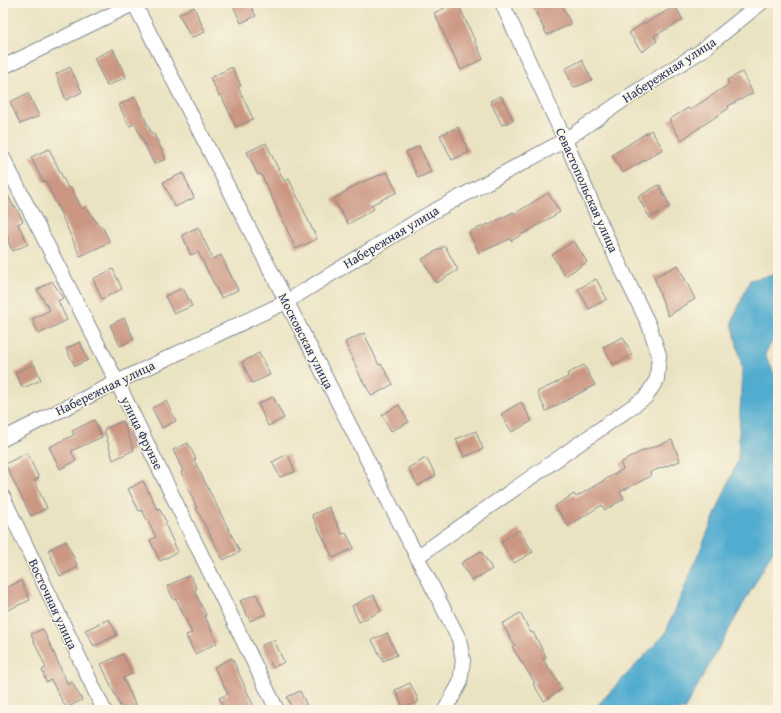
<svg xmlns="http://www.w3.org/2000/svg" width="781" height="713" font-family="'Gentium Book Plus',serif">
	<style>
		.water { fill: #51accf; stroke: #366e96 }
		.building { fill: #cb9783 }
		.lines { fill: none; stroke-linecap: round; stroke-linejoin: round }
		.street-casing { stroke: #828990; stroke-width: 16 }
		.street { stroke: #fff; stroke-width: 14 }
		.labels { text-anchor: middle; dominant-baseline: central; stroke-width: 3; stroke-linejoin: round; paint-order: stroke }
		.street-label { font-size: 13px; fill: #1b2f5e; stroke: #fcf5e5 }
	</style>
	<rect width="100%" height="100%" fill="#fcf5e5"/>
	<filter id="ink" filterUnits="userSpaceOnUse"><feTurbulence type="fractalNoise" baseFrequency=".025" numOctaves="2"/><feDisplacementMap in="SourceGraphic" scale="8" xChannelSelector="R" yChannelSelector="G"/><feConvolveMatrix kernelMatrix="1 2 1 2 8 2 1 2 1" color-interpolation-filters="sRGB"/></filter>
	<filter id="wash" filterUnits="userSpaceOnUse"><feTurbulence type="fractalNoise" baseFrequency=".012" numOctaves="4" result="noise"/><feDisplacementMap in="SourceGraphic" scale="16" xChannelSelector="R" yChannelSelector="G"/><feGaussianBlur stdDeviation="0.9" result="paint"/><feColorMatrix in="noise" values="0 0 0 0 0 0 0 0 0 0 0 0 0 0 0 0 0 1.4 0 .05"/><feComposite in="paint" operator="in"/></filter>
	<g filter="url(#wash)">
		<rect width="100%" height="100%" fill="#eae3c2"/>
		<polygon class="water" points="778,274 778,331 765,354 778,382 778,542 684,710 593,710 665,634 738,460 742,367 732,322 750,280"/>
		<g id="blocks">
			<g class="building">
				<polygon points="232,3 249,3 256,16 241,23"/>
				<polygon points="455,3 458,3 483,59 461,70 434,13"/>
				<polygon points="531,3 561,3 571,24 547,35"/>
				<polygon points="675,6 683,20 654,36 657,41 642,52 629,33 645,22 646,23"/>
				<polygon points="194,7 205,32 191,38 179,14"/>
				<polygon points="113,49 126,77 107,86 94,58"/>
				<polygon points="582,60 592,80 574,88 565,69"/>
				<polygon points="70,67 82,92 66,100 56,74"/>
				<polygon points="232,67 241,86 238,87 253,119 236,127 221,95 219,96 210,78"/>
				<polygon points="742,72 753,93 728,106 729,108 681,140 669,120 688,108 690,110 729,84 727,80"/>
				<polygon points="28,93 39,116 20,124 10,102"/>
				<polygon points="501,96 513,120 502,125 490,101"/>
				<polygon points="135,97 152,134 154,134 166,159 154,164 135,124 129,126 119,105"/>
				<polygon points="458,127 469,152 452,160 440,135"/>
				<polygon points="651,130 663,149 623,173 612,155"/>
				<polygon points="266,143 284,181 289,179 317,239 296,249 261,174 258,175 247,152"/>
				<polygon points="419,146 431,172 418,178 406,152"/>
				<polygon points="49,149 68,188 71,187 82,209 86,207 100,227 102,226 110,242 80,256 46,181 43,182 31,157"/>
				<polygon points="387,172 397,192 371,205 374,209 348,224 333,199 358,184"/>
				<polygon points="183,173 194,198 175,207 163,182"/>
				<polygon points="659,185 670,206 650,218 638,197"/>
				<polygon points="3,186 14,207 15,206 23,221 18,224 28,244 13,251 7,240 9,239 3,229"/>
				<polygon points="548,193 560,212 511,241 510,239 479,253 469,232 488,224 489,225 513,212 514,214"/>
				<polygon points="198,227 213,259 221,255 238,290 221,298 198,252 191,255 182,235"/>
				<polygon points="574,241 587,262 565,276 552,255"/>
				<polygon points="445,246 458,270 436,283 422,259"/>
				<polygon points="678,265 695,299 668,316 654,277"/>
				<polygon points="113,269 122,289 102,299 93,279"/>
				<polygon points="596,279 607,299 589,309 578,289"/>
				<polygon points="52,281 63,298 58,301 67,320 39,334 32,319 50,310 37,290"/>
				<polygon points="183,288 192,306 174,314 165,296"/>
				<polygon points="124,318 134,339 120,346 110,325"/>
				<polygon points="364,333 379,365 381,364 393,384 372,396 361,378 345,342"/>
				<polygon points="623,337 632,355 613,365 603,347"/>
				<polygon points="80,342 88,360 75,366 66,349"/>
				<polygon points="259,353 270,375 252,383 242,362"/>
				<polygon points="34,364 41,380 23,388 15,373"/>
				<polygon points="584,365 595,385 546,411 537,392 568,377 567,374"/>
				<polygon points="273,397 284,418 268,426 258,404"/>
				<polygon points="166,401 176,421 162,428 152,408"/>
				<polygon points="521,402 532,421 512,432 501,414"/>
				<polygon points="399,405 409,422 391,431 382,415"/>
				<polygon points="94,420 102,437 71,451 76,461 60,469 49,447 74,435 72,431"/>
				<polygon points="123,421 134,450 113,460 104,429"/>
				<polygon points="476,431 483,449 464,457 456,439"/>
				<polygon points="672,440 680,461 650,472 651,476 620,492 624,499 605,510 602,505 568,526 555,506 574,494 576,497 623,469 620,463 642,451"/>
				<polygon points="188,443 196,459 194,460 240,552 223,560 196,508 197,508 181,472 183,471 173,450"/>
				<polygon points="27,453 39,478 34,480 47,508 31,516 5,464"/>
				<polygon points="288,454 295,472 280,477 272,462"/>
				<polygon points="426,458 436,475 418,486 408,468"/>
				<polygon points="143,481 157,509 159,508 167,523 165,524 178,552 160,561 150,540 156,537 142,510 139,511 128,489"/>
				<polygon points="329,507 342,534 346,533 354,548 333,558 312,515"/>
				<polygon points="519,530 533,552 514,563 501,542"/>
				<polygon points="66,541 78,567 60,576 48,550"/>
				<polygon points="481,551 492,569 472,581 461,563"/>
				<polygon points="190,575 197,589 194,590 206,615 205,616 217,643 195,654 186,635 192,633 176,599 174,600 167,586"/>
				<polygon points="21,581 30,600 3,612 3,589"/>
				<polygon points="256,594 266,614 250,621 240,601"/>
				<polygon points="374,595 381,611 359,622 352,606"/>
				<polygon points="520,613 531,633 533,632 546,657 543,659 562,689 544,701 533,684 535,683 512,647 515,645 502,624"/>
				<polygon points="109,619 117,635 94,646 85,630"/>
				<polygon points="43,629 68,685 72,682 82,700 66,708 51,680 46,682 42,670 46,668 31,634"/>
				<polygon points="387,633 397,655 383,661 372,640"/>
				<polygon points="274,640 284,662 273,668 262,645"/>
				<polygon points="123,654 132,674 123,678 138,710 122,710 101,664"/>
				<polygon points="232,658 254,707 247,710 225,710 219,698 228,694 214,667"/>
				<polygon points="410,683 419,701 404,708 395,690"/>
				<polygon points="300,691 309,710 293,710 287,697"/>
			</g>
		</g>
	</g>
	<g filter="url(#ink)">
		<use href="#blocks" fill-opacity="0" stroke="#828990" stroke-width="1"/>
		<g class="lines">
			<g class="street-casing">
				<g id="street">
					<polyline points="134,3 459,639 463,660 460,683 445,710"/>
					<polyline points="3,67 135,3"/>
					<polyline points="3,158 117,382 277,710"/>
					<polyline points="3,439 117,382 286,302 425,216 565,140 634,93 701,51 761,3"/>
					<polyline points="3,497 104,710"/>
					<polyline points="417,557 646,397 657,379 659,355 649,325 610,245 565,140 502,3"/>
				</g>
			</g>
			<use href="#street" class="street"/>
		</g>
	</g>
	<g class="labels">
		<g class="street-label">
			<text transform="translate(669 70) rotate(-33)">Набережная улица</text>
			<text transform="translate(587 190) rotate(66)">Севастопольская улица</text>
			<text transform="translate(391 237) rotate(-31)">Набережная улица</text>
			<text transform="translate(306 341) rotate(63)">Московская улица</text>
			<text transform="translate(105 388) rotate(-26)">Набережная улица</text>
			<text transform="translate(142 433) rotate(64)">улица Фрунзе</text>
			<text transform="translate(53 604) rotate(65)">Восточная улица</text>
		</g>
	</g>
	<rect width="781" height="713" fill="none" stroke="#fcf5e5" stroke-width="16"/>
</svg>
